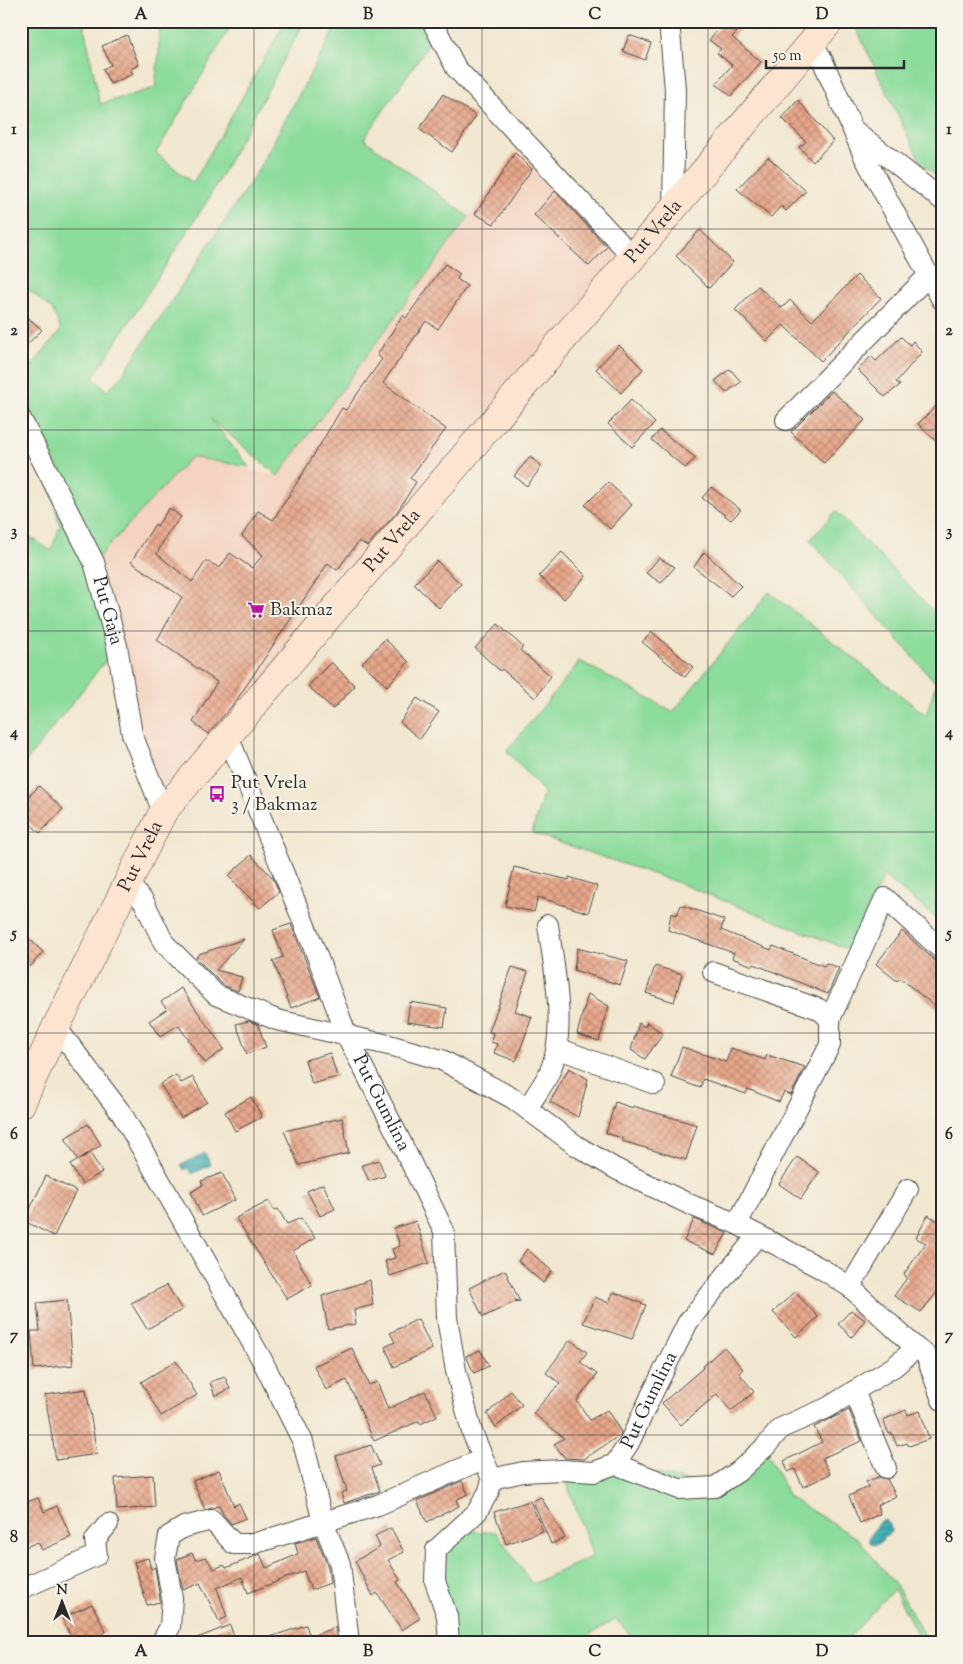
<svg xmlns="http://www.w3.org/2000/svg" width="963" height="1664" font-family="'Sorts Mill Goudy',serif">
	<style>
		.built { fill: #f4d3c0 }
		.green { fill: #8cdc9c; stroke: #5c8464 }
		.water { fill: url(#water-rules); stroke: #326c6e }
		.building { fill: url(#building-cross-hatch) }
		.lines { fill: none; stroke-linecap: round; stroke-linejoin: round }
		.minor-casing { stroke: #494744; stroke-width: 22 }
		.secondary-casing { stroke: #494744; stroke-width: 29 }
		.minor { stroke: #fff; stroke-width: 20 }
		.secondary { stroke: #fde4d1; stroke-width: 28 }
		.grid { fill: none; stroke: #2b2b2b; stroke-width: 1; stroke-opacity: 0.55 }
		.labels { text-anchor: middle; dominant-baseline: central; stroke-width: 4; stroke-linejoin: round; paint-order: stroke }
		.street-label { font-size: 19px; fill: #2b2b2b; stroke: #f7f3e8 }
		.poi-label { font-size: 19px; fill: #2b2b2b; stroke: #f7f3e8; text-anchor: start }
		.neatline { fill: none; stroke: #2b2b2b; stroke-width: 2 }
		.grid-label { font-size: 16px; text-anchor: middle; font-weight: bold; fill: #2b2b2b }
	</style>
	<defs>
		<pattern id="water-rules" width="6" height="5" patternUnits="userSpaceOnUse" patternTransform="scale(1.25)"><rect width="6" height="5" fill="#39acb2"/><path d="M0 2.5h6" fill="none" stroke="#308c91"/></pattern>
		<pattern id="building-cross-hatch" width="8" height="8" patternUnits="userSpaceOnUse" patternTransform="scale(1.25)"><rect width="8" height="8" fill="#e8a78b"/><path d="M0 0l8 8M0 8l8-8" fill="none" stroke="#bc8872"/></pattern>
	</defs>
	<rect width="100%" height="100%" fill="#f7f3e8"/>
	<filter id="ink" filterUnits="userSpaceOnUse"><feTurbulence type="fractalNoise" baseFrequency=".02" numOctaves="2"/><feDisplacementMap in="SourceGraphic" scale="10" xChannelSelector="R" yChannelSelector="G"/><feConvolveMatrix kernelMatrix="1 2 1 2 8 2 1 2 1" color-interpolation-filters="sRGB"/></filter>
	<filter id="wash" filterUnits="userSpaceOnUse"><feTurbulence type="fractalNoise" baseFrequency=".0096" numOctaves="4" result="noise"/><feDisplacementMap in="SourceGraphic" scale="20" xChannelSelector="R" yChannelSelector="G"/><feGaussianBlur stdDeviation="1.12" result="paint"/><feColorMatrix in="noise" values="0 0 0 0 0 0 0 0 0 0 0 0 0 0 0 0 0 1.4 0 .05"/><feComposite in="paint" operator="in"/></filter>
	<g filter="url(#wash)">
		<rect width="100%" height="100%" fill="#f2e7d0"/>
		<polygon class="built" points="523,139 633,257 163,812 94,562 191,457 278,476 469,217"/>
		<g class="green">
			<polygon points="21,21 83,21 100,104 155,88 159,53 159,21 234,21 156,153 193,183 286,21 305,21 209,198 93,378 107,391 121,377 257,172 339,21 432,21 437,32 364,139 469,217 278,476 211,419 249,467 191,457 94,562 117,646 21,768 21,531 51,551 60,526 45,466 21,419 21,379 61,330 53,311 25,286 21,287"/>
			<polygon points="942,21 942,180 921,163 853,22"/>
			<polygon points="836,511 942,620 942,923 884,876 847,949 676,882 532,833 544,792 507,751 580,661 673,712 769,592 926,715 936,683 810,540"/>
			<polygon points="765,1447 789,1497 858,1539 898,1588 928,1643 922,1643 894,1589 844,1643 639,1643 615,1619 577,1643 449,1643 436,1550 456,1531 496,1532 532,1584 593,1556 562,1470 615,1464 715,1487"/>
		</g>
		<g class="water">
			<polygon points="205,1153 211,1165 192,1174 188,1168 184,1170 181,1165"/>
			<path d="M 886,1520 L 890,1525 L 891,1532 L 888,1535 L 884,1535 C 883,1542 881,1544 873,1545 L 870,1542 L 869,1537 L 879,1522 Z"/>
		</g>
		<g id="blocks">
			<g class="building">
				<polygon points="726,21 731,21 740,29 732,37 761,62 731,96 716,84 732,65 717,53 721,49 709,40"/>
				<polygon points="127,35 139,65 130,69 133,74 110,84 103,69 111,65 102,46"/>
				<polygon points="629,35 651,43 645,60 623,51"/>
				<polygon points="443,94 476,116 452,152 419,129"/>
				<polygon points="798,100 833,141 813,162 799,147 806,142 782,118"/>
				<polygon points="515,153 532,169 494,224 475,214"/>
				<polygon points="768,157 806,191 786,211 781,206 771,217 737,189"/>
				<polygon points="555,191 607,247 589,266 534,215"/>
				<polygon points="700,230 733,262 709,288 676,256"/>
				<polygon points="445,264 460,274 457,279 467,286 438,329 426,321 383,383 446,429 410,478 416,482 397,512 367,546 359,541 337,570 328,563 236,701 208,734 193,722 217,682 157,640 182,597 131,562 155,524 157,526 169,508 181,517 167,534 157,554 192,582 206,561 220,568 230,553 252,568 263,555 242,536 258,511 273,520 303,473 342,408 346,410 382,359 377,355 403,315 406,318"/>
				<polygon points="857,275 881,298 821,361 783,325 767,341 735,310 758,286 782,308 790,300 812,321"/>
				<polygon points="21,311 42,330 21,350"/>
				<polygon points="901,337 910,345 913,341 922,352 896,382 900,385 885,397 858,370 871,356 876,361"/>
				<polygon points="619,345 643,369 621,393 596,369"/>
				<polygon points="730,369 741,382 726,393 715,381"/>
				<polygon points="832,391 865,420 824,463 791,432"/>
				<polygon points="631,400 655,423 632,447 608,424"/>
				<polygon points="942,400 942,447 918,424"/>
				<polygon points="660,430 696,458 685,468 652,440"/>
				<polygon points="530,457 542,466 527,486 514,476"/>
				<polygon points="608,482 632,505 610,529 585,505"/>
				<polygon points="711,487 741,510 731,520 702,498"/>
				<polygon points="562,552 586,576 564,599 539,576"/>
				<polygon points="704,552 741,586 731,596 694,567"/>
				<polygon points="659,558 675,567 661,583 646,573"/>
				<polygon points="437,561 461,584 439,608 414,584"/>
				<polygon points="498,624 523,647 520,650 551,676 535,698 502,669 500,671 475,648"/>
				<polygon points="652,632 693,667 685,677 642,642"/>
				<polygon points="385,639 409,662 387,686 362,663"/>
				<polygon points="331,662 355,686 333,709 308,686"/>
				<polygon points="417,698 439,712 420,739 400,722"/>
				<polygon points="39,786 63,809 40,833 21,815 21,804"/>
				<polygon points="251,855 273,878 279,892 260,908 228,876"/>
				<polygon points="514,867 569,880 569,877 597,886 588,913 538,897 534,912 505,906"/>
				<polygon points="681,905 724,920 721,930 771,950 773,946 824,966 826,963 839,968 828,994 754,964 753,966 732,958 734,953 668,930 671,913 677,915"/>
				<polygon points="291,924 320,997 291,1008 273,961 283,957 273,930"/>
				<polygon points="21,931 43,952 30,967 21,959"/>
				<polygon points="902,931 942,967 942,1012 900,978 897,981 876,964"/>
				<polygon points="244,939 216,970 242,977 238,991 223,985 196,958 199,954"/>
				<polygon points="577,948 628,961 620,985 574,970"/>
				<polygon points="655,966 682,974 674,1002 646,993"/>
				<polygon points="512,967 528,972 515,1011 532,1017 516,1061 494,1053 497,1044 491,1042 493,1033 489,1032"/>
				<polygon points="181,988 224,1049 205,1063 178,1025 160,1037 149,1021 167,1009 161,1002"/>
				<polygon points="588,994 609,1006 599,1041 577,1034"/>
				<polygon points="410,1002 447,1008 444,1027 407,1022"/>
				<polygon points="249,1021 258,1025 266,1047 247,1054 236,1024"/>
				<polygon points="647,1022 663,1034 645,1059 631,1050 639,1023 645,1027"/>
				<polygon points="682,1047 726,1062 731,1048 765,1060 767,1055 805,1067 791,1095 784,1092 779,1102 748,1089 746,1094 703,1079 700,1088 671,1077"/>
				<polygon points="330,1053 337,1077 312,1084 305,1060"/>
				<polygon points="569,1068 588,1079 578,1117 550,1102"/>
				<polygon points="176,1075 181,1083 193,1077 207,1102 181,1118 160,1084"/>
				<polygon points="251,1097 262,1117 235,1131 225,1112"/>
				<polygon points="615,1102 633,1108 633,1106 697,1125 686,1160 622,1141 622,1138 606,1133"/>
				<polygon points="342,1118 349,1153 299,1165 284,1131"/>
				<polygon points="88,1124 101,1145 78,1160 65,1138"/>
				<polygon points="90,1153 102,1172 82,1184 70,1165"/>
				<polygon points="797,1157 819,1172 801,1199 779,1184"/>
				<polygon points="379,1160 385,1176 369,1181 362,1165"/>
				<polygon points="222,1173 235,1200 202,1216 191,1192 203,1185 201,1181"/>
				<polygon points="46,1176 76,1191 54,1236 24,1221"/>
				<polygon points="323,1184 335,1209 320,1216 307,1191"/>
				<polygon points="269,1201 274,1210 278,1209 287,1224 301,1218 315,1238 293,1251 312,1285 287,1299 236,1218"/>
				<polygon points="928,1215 940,1222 942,1219 942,1286 921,1312 894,1296 907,1278 904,1274 926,1243 916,1238"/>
				<polygon points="694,1219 727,1233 715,1254 684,1241"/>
				<polygon points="416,1221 429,1263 390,1276 385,1261 395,1258 392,1249 400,1246 394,1228"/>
				<polygon points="527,1249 552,1271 543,1283 518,1261"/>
				<polygon points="505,1270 520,1302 515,1300 517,1301 483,1317 469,1288"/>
				<polygon points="370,1280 373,1305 354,1310 356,1324 328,1329 322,1296"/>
				<polygon points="167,1285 182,1310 147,1329 131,1303"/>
				<polygon points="613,1292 646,1305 632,1339 583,1323 595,1297 609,1303"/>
				<polygon points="795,1292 818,1317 796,1337 773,1312"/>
				<polygon points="67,1300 73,1365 34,1369 31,1331 40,1331 37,1303"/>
				<polygon points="851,1310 865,1320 852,1337 838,1324"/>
				<polygon points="418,1319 432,1349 394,1367 385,1347 395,1342 390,1333"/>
				<polygon points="570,1340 587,1352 580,1362 597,1374 577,1401 590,1420 607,1410 621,1432 620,1435 584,1459 565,1458 554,1444 564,1438 533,1413 560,1383 546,1373"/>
				<polygon points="724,1347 743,1369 739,1373 754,1392 731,1411 717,1394 681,1425 662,1403 703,1368 702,1367"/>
				<polygon points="352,1348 369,1385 377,1382 388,1409 425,1391 437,1416 420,1424 419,1421 374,1441 347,1380 326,1390 314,1366"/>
				<polygon points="480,1350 489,1366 474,1373 466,1356"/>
				<polygon points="176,1361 197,1395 161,1416 141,1382"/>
				<polygon points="225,1377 230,1389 215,1396 210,1382"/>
				<polygon points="86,1389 97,1454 56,1460 45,1395"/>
				<polygon points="511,1391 522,1405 496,1427 487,1414"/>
				<polygon points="849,1410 862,1441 822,1458 830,1474 803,1487 795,1469 788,1472 784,1461 822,1442 814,1427"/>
				<polygon points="906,1410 908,1415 920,1411 929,1439 909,1446 907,1443 897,1446 892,1433 889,1434 883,1420"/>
				<polygon points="371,1445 380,1465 372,1468 380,1491 344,1503 341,1493 347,1491 336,1456"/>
				<polygon points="219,1470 234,1506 239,1503 246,1518 231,1524 223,1514 219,1506 205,1510 193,1481"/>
				<polygon points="153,1475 155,1507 117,1510 115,1478"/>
				<polygon points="878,1477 887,1479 896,1496 877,1505 880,1514 860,1523 849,1496 868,1487 866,1482"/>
				<polygon points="462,1481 468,1494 456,1500 459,1506 427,1522 417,1501"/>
				<polygon points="541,1497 565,1538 551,1544 533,1501"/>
				<polygon points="38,1498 44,1512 57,1506 71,1537 42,1550 38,1542 21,1549 21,1504"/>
				<polygon points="530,1501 543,1531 506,1544 494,1512"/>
				<polygon points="391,1528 404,1552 388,1560 400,1580 397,1582 420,1618 402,1630 377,1593 373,1596 355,1561 380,1547 375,1536"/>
				<polygon points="316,1537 328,1567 330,1583 311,1590 304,1571 248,1593 242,1577 217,1588 227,1617 219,1621 200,1583 183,1590 177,1559 192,1553 196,1560 206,1557 214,1569 224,1565 226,1568 260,1554 266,1568 298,1554 295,1543"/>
				<polygon points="148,1558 151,1569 155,1567 160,1599 160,1602 147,1605 134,1562"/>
				<polygon points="92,1604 106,1632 84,1643 74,1643 62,1618"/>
				<polygon points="230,1625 236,1643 187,1643 187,1642"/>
				<polygon points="306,1625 310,1637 335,1627 337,1643 262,1643 261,1640"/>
			</g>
		</g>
	</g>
	<g filter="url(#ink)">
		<use href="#blocks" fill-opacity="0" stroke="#494744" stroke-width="1"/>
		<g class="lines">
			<g class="minor-casing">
				<g id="minor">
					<polyline points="432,21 456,68 633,257"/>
					<polyline points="669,21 675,89 673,210"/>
					<polyline points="812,44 821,57 865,158 942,300"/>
					<polyline points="854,130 942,200"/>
					<path id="s1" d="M 21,419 L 94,562 L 117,646 L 132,734 L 163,812"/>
					<polyline points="786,420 928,276"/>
					<path id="s2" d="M 228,736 L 316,953 L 347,1036 L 398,1136 L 444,1231 L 447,1318 L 456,1371 L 472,1432 L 492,1479 L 489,1491 L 477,1512 L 436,1550 L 435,1581 L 447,1616 L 449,1643"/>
					<polyline points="128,883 144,902 164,943 216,995 277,1020 393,1046 442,1060 512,1098 577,1146 616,1169 691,1205 737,1224 822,1269 850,1287 916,1348 926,1355 942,1400"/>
					<polyline points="713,972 819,1009 830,1019 830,1045 737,1224"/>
					<polyline points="830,1019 885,898 942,950"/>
					<polyline points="56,1027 122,1114 262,1360 303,1442 323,1522 340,1564 349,1643"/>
					<polyline points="557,1048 655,1084"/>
					<path d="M 527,1109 C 534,1097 543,1086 549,1073 C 568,1033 554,968 548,925"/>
					<polyline points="850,1287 908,1189"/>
					<polyline points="854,1391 886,1468"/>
					<polyline points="615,1464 679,1489 715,1487 739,1471 765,1447 781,1428 827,1408 895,1366 916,1348"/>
					<path id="s3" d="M 492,1479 L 523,1472 L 562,1470 L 594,1472 L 615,1464 L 629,1443 L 652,1394 L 688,1322 L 758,1235"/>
					<polyline points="21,1589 97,1555 95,1540 108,1524"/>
					<polyline points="161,1643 170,1627 172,1598 165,1558 169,1536 184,1527 212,1520 234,1544 253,1544 378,1505 483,1459"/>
				</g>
			</g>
			<g class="secondary-casing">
				<g id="secondary">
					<path id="s4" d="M 21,1104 L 56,1027 L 163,812 L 620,272 L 830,21"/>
				</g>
			</g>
			<use href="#minor" class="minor"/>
			<use href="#secondary" class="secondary"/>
		</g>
	</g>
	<path class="grid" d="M 254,21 L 254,1643M 482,21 L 482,1643M 708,21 L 708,1643M 21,229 L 942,229M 21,430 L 942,430M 21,631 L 942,631M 21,832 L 942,832M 21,1033 L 942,1033M 21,1234 L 942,1234M 21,1435 L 942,1435"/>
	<defs>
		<g id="supermarket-bare" transform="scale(1.35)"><path d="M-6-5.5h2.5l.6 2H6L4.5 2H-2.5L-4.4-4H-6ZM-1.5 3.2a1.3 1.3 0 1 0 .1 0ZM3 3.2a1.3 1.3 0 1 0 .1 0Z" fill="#b5179e" stroke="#f7f3e8" stroke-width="2.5" paint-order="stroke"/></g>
		<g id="bus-bare" transform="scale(1.35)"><path d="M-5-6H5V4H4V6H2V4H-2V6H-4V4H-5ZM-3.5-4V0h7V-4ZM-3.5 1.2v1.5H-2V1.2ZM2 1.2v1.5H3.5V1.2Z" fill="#b5179e" stroke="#f7f3e8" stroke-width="2.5" paint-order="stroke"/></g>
	</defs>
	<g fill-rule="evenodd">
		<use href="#supermarket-bare" x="256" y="610"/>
		<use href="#bus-bare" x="217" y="794"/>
	</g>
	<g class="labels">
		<g class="street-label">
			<text stroke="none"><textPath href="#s4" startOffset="1085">Put Vrela</textPath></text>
			<text stroke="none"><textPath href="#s4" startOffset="680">Put Vrela</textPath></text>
			<text stroke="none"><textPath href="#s1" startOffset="211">Put Gaja</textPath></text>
			<text stroke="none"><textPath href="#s4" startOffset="275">Put Vrela</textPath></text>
			<text stroke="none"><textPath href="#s2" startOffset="398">Put Gumlina</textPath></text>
			<text stroke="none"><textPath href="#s3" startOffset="198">Put Gumlina</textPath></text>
		</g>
		<g class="poi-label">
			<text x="270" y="610">Bakmaz</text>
			<text x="231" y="783">Put Vrela<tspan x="231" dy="22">3 / Bakmaz</tspan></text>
		</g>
	</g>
	<rect width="963" height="1664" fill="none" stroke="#f7f3e8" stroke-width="55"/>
	<g transform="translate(62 1602)" stroke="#f7f3e8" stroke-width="4" paint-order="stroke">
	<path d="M0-4L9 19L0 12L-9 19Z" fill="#2b2b2b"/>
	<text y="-8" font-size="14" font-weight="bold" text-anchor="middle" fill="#2b2b2b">N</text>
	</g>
	<path d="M766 60v8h138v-8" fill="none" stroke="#2b2b2b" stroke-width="2.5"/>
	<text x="773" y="60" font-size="15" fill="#2b2b2b" stroke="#f7f3e8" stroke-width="4" paint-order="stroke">50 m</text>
	<rect x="28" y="28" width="908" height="1608" class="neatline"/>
	<g class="grid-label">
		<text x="141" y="19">A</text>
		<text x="368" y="19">B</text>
		<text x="595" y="19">C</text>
		<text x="822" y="19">D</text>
		<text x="14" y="134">1</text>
		<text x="949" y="134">1</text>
		<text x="14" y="335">2</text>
		<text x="949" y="335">2</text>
		<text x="14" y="536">3</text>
		<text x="949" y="536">3</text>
		<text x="14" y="737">4</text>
		<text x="949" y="737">4</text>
		<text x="14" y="938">5</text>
		<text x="949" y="938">5</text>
		<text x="14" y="1139">6</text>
		<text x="949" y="1139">6</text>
		<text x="14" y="1340">7</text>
		<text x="949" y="1340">7</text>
		<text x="14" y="1542">8</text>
		<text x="949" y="1542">8</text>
		<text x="141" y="1656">A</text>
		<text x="368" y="1656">B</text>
		<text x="595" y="1656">C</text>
		<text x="822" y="1656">D</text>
	</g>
</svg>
